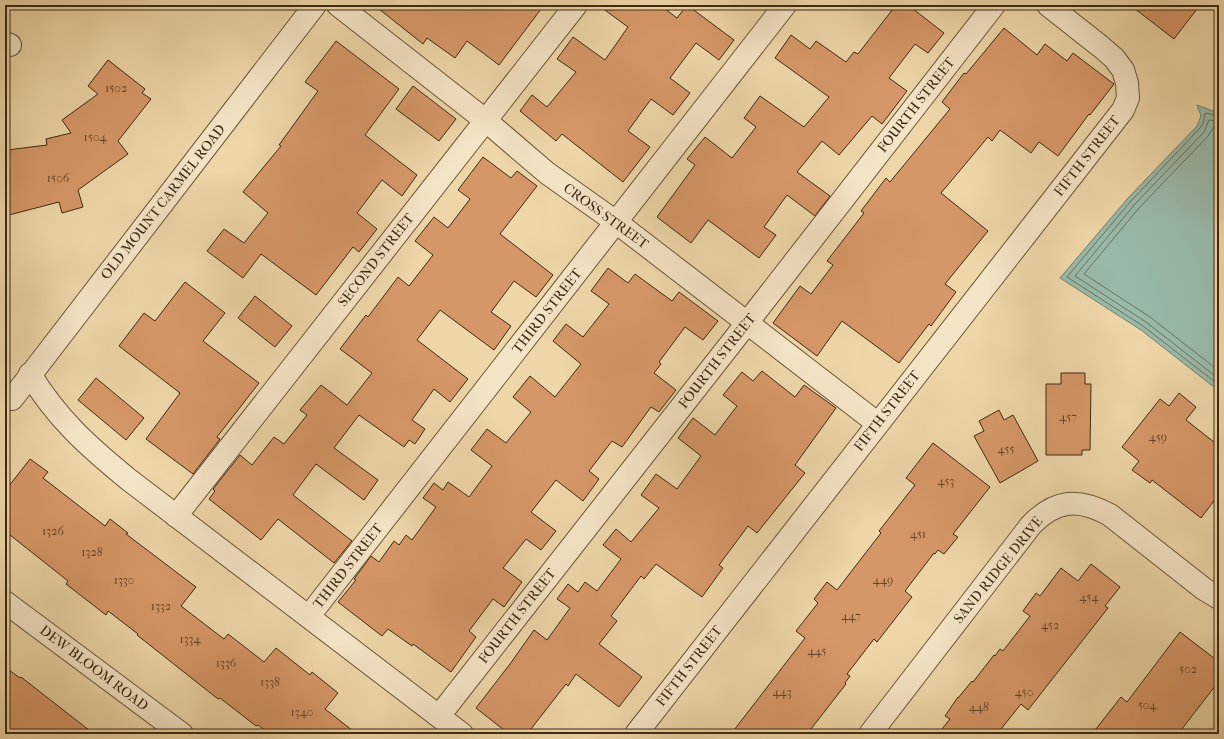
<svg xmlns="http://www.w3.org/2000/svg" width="1224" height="739" font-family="'IM FELL French Canon',serif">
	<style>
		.water { fill: #99b9a9; stroke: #74806d }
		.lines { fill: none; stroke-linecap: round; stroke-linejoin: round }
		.shore { stroke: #6b725e; stroke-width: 1 }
		.building { fill: #d69768; stroke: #3d2a13 }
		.minor-casing { stroke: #695538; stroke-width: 24 }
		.minor { stroke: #f4e4c6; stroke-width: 22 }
		.labels { text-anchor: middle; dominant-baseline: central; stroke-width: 3.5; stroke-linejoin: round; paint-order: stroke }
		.number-label { font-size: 12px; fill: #634528 }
		.street-label { font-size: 14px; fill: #3d2a13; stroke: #f4e4c6 }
	</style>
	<rect width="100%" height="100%" fill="#eed6a8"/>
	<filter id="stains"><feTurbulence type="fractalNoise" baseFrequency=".005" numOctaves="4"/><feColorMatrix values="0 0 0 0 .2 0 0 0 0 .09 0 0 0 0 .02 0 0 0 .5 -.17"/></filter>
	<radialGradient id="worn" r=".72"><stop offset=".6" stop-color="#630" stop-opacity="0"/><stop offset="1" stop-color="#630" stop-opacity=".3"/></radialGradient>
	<polygon class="water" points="1197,105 1219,113 1219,391 1141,330 1060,278 1128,198 1197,126 1201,116"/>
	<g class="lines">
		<g class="shore">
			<polyline points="1219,116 1205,113 1203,124 1200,128 1131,201 1067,277 1143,326 1219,385"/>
			<polyline points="1219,121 1209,120 1204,132 1135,204 1075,276 1146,322 1219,379"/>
			<polyline points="1219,128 1213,128 1208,136 1139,208 1084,274 1150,317 1219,371"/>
		</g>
	</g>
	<g class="building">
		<polygon points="374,5 544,5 499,65 467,41 455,58 427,38 423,44"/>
		<polygon points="598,5 660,5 677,18 687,5 734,40 719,60 696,43 670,78 690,93 673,115 651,99 628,131 650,147 623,182 562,134 556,141 520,111 532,95 547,107 576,72 557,59 573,37 605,60 628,27"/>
		<polygon points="896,5 908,5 944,33 928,53 915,44 889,78 907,91 882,124 872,116 839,155 822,141 797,172 830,196 815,216 787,195 764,227 776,235 759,258 708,220 691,243 657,217 695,165 687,159 705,137 732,158 756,127 744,118 760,96 804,127 829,97 775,58 791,35 810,49 816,41 846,62 854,52 858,54"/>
		<polygon points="1130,5 1200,5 1174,39"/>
		<polygon points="1004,28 1037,55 1045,44 1067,61 1073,53 1114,84 1090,115 1089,114 1058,156 1039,142 1031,153 1000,130 992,141 988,137 941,193 988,231 945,284 956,292 931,326 929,324 899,363 842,321 817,356 773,323 800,286 811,294 833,265 827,261 864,213 861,211 886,178 890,182 950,109 942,102 964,73 966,74"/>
		<polygon points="336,41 399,89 365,135 417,175 402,196 382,180 357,213 377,229 359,252 353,247 316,295 261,254 243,278 207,251 224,229 244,243 268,213 243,192 281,146 279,145 318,91 305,82"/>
		<polygon points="108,60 145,89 142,93 151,99 118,141 128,154 78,190 83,207 62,213 59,202 5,216 5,159 8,158 7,150 47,145 46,139 71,133 62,120 98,94 88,86"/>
		<polygon points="413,86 456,119 439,141 396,109"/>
		<polygon points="483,157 511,178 517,171 537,186 500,234 553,275 536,297 514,281 491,312 511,326 494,350 440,310 417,340 468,379 450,402 434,389 412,420 425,429 415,444 409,440 404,447 359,415 334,448 378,480 364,500 316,464 293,495 352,541 334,563 278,519 261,540 209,499 215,491 213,489 240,455 252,465 274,437 284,444 307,415 300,410 321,385 347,405 372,373 340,349 366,315 368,317 398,277 409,286 433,255 415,241 434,217 448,228 470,199 458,190"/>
		<polygon points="608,268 628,283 635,274 672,301 679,292 718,321 703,340 685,327 659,362 661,364 654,373 676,390 659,412 651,407 622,447 612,441 589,471 599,479 583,501 556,480 531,512 556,531 541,550 526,539 503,568 522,582 504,607 493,599 469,631 476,637 451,672 413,644 412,646 388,629 382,636 338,602 356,580 354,579 371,556 379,562 394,541 399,545 406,535 412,540 436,507 423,498 434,483 443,490 448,482 469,497 492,466 471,450 487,429 506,443 531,412 513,397 530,376 555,397 581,364 553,341 566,324 583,337 609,304 591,291"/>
		<polygon points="185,282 225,313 203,341 259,383 217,437 220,439 193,474 146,439 180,393 119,346 144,313 155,321"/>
		<polygon points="255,296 292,326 275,347 238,318"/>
		<polygon points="762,371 795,397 804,385 836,408 795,465 805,473 757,533 748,526 719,565 723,568 702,597 656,564 644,579 641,576 611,616 617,621 599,644 642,677 619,707 576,674 568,686 566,684 527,734 509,734 476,708 510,664 534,630 547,640 570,608 557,599 568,584 578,592 585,582 597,591 621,559 603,545 616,529 631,542 659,508 641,495 656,474 677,489 701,456 678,438 693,418 715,435 737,406 723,395 742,372 753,381"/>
		<polygon points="1061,373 1085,373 1085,384 1091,384 1090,450 1082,450 1082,455 1046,455 1046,384 1061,384"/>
		<polygon points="96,378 144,418 126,440 78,400"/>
		<polygon points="1179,393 1196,407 1186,420 1219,446 1219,494 1201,518 1152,480 1150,483 1132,470 1139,461 1122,447 1160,399 1169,406"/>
		<polygon points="999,410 1004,420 1013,415 1038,461 1000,483 974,436 984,431 979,421"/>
		<polygon points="933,443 990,487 953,534 958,537 944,554 938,550 935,554 934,553 905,591 912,597 877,642 874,639 847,674 850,676 845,683 846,684 807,734 731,734 805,638 796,631 818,603 814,599 827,582 837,590 881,533 879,531 915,485 906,478"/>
		<polygon points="30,459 48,472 43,478 105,526 110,519 128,533 126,534 196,587 181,606 224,639 228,634 264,662 276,648 310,675 312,672 338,693 325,709 357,734 270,734 258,725 256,726 220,698 218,699 137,635 138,634 108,611 106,615 66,584 68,581 5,531 5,491"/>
		<polygon points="1091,564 1120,587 1105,606 1108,608 1028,710 1021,704 997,734 938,734 950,719 945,716 958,697 958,698 972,681 973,682 994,655 995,656 1000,649 1003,651 1030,616 1023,611 1036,593 1040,596 1061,568 1078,581"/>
		<polygon points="1180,632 1219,662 1219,681 1178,734 1092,734 1121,697 1127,702"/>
		<polygon points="5,667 20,678 21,677 94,734 5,734"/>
	</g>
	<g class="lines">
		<g class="minor-casing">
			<g id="minor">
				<polyline points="338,5 485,120 547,173 616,222 877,423"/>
				<polyline points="5,43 10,45"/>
				<path d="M 30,374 C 57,419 89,447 128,479 L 462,734"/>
				<polyline points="12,399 315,5"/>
				<polyline points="176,516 576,5"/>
				<polyline points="5,602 182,734"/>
				<polyline points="309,616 785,5"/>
				<polyline points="439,716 747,323 994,5"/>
				<polyline points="636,734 1123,110 1128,98 1127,83 1123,70 1114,58 1100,46 1048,5"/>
				<path d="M 870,734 L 1031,525 C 1056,499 1079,498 1110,515 L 1204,589 L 1219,598"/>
			</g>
		</g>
		<use href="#minor" class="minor"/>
	</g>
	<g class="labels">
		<g class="number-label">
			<text x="116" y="88">1502</text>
			<text x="95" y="137">1504</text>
			<text x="58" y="178">1506</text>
			<text x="1068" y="417">457</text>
			<text x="1158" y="437">459</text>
			<text x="1006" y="449">455</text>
			<text x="946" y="481">453</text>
			<text x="53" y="531">1326</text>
			<text x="918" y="534">451</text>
			<text x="92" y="552">1328</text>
			<text x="124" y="580">1330</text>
			<text x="883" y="580">449</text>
			<text x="1089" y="597">454</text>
			<text x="161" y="606">1332</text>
			<text x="851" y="616">447</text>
			<text x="1050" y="625">452</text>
			<text x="190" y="639">1334</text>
			<text x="817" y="651">445</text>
			<text x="226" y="663">1336</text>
			<text x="1188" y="669">502</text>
			<text x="270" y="682">1338</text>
			<text x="782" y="692">443</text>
			<text x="1024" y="692">450</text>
			<text x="1147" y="705">504</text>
			<text x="979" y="707">448</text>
			<text x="302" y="712">1340</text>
		</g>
		<g class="street-label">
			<text transform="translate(916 105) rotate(-52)">FOURTH STREET</text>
			<text transform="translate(1087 156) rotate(-52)">FIFTH STREET</text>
			<text transform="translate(163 202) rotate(-52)">OLD MOUNT CARMEL ROAD</text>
			<text transform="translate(606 216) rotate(36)">CROSS STREET</text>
			<text transform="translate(376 260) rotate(-52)">SECOND STREET</text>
			<text transform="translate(547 311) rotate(-52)">THIRD STREET</text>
			<text transform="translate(717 361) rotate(-52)">FOURTH STREET</text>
			<text transform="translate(887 411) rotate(-52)">FIFTH STREET</text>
			<text transform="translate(348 566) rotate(-52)">THIRD STREET</text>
			<text transform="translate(998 570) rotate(-51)">SAND RIDGE DRIVE</text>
			<text transform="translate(517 616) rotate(-52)">FOURTH STREET</text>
			<text transform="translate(689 666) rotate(-52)">FIFTH STREET</text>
			<text transform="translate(94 668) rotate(37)">DEW BLOOM ROAD</text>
		</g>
	</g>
	<rect width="1224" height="739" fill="none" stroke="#eed6a8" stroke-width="20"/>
	<rect x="6" y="6" width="1212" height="727" fill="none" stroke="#3d2a13" stroke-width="2"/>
	<rect x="10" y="10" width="1204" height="719" fill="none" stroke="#3d2a13"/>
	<rect width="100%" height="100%" filter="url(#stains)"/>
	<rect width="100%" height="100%" fill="url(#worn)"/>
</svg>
